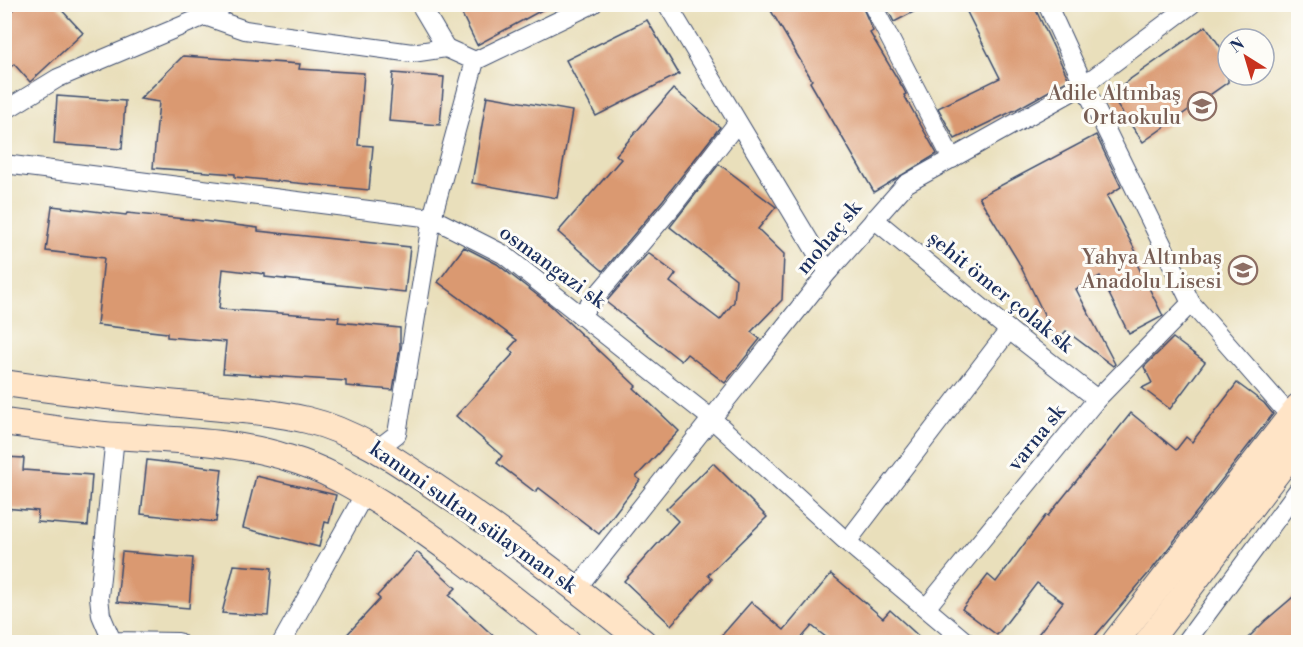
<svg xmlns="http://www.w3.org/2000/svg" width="1303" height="647" font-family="'Libre Bodoni',serif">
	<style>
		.building { fill: #da9971 }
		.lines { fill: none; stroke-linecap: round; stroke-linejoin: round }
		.street-casing { stroke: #3a496c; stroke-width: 20 }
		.secondary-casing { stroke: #3a496c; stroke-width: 28 }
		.street { stroke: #fff; stroke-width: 18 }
		.secondary { stroke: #ffe4c6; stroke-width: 26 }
		.labels { text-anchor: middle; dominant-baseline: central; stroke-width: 6; stroke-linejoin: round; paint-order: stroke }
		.education-label { font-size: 21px; fill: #785e54; stroke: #fdfcf7; text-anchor: end }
		.street-label { font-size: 21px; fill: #1b2f5e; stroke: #fdfcf7 }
	</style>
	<rect width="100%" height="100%" fill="#fdfcf7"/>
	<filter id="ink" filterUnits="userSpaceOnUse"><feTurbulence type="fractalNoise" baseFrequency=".0167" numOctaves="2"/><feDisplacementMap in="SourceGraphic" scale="12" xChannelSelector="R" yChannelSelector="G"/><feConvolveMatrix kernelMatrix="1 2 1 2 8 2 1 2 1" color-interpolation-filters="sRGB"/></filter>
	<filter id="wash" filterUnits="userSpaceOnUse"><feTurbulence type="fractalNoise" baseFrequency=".008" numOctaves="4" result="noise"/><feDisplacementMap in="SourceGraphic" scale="24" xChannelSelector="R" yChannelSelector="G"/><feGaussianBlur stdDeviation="1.35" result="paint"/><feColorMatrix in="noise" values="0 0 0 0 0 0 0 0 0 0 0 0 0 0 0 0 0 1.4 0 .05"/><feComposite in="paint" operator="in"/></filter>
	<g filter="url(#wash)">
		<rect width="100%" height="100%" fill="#e9dfbb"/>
		<g id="blocks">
			<g class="building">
				<polygon points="19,4 56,4 83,33 30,82 14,64 4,73 4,18"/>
				<polygon points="457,4 553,4 477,45"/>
				<polygon points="767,4 861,4 873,31 870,33 903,88 906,94 904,95 937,154 874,192 810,82 812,80"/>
				<polygon points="885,4 929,4 894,22"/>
				<polygon points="963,4 1033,4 1069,80 1017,109 955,139 938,108 1000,78"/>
				<polygon points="647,20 679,74 596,116 566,60"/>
				<polygon points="1206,26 1228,58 1228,82 1143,142 1109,94"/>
				<polygon points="183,56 300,64 299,69 364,73 358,145 373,146 369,190 235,177 235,174 153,168 159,102 140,99"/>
				<polygon points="393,73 444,77 440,125 389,121"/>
				<polygon points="673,89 720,127 663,200 603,271 558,232 621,159 616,155"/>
				<polygon points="57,96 125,101 122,149 54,144"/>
				<polygon points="487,96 572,111 557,198 472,183"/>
				<polygon points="1096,135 1121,187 1107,196 1136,252 1132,254 1163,316 1129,334 1100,276 1076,289 1115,364 1113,366 1066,331 1057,341 1018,261 979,197"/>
				<polygon points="719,164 776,207 758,229 784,254 782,300 751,332 760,339 725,383 687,354 681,361 606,302 648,253 676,274 670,282 720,320 734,302 736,279 670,227"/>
				<polygon points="52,206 126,215 127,213 195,220 258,228 258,231 410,247 405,292 265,277 265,274 223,269 219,309 339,317 338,322 400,328 400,348 393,390 346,386 346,381 223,373 226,342 167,337 167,333 97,325 104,258 46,251"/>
				<polygon points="464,247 497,264 550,305 636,386 634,388 679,431 636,477 640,480 599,534 539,488 535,492 497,463 502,456 456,416 514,353 509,349 517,340 438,282"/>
				<polygon points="1173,338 1205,362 1170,409 1142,388 1152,383 1144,367"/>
				<polygon points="1237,383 1264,403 1273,414 1153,568 1090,642 1032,642 1063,602 1037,583 997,635 962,609 988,575 996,582 1046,515 1048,516 1131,413 1176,450 1186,437 1192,442"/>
				<polygon points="4,457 24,458 23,470 92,475 88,526 37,522 38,511 4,508"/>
				<polygon points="147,460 222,469 216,522 141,514"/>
				<polygon points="713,463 767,517 708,575 712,579 671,625 624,581 678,521 666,509"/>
				<polygon points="256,476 336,495 329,523 325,522 319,547 243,528"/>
				<polygon points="122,552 193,558 189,608 117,602"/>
				<polygon points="417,552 456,588 449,595 500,642 340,642 380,599 377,596"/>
				<polygon points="234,565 272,568 268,616 222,613"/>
				<polygon points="831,574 883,618 890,610 925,642 832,642 812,626 798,642 716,642 751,602 784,630"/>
				<polygon points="1299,592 1299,642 1244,642 1265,621"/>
			</g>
		</g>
	</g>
	<g filter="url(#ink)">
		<use href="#blocks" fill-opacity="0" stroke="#3a496c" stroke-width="1.5"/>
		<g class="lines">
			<g class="street-casing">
				<g id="street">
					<polyline points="420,4 446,48"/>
					<polyline points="667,4 828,272"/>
					<polyline points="872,4 952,159"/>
					<polyline points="1047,4 1084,85 1191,303 1291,417"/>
					<polyline points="205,16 245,30 412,53 446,48 475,61"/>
					<polyline points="4,111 58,78 205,16 226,4"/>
					<polyline points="4,164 432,218 503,254 712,419 847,542 966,642"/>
					<polyline points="874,219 1009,330 1097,399"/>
					<polyline points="580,315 672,207 737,123"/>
					<polyline points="115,436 99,597 101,615 112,641 178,642"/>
					<polyline points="376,450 397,434 432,218 475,61 593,4"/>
					<polyline points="847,542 1009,330"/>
					<polyline points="577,588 828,272 906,184 1084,85 1192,4"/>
					<polyline points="926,608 1097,399 1191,303"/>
					<polyline points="282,642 365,493"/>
					<polyline points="1186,642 1298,490"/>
				</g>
			</g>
			<g class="secondary-casing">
				<g id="secondary">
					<path d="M 4,383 C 66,392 128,399 190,405 C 229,409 269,411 307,420 C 358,432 404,466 447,495 C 515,541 580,591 643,642"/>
					<path d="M 4,422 C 42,427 80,433 117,436 C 175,441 233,440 288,458 C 323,468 355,487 386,506 C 450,547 508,595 568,642"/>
					<polyline points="1115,642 1298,407"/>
					<polyline points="1148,642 1298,445"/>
				</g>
			</g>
			<use href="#street" class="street"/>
			<use href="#secondary" class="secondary"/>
		</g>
	</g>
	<defs>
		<g id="school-ring" transform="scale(1.5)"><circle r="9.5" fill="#fdfcf7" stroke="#8d6e63" stroke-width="1.5"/><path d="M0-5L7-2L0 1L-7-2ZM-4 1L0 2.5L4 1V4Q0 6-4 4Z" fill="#8d6e63"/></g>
	</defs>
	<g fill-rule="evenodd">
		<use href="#school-ring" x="1202" y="106"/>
		<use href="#school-ring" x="1243" y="270"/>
	</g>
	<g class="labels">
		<g class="education-label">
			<text x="1181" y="94">Adile Altınbaş<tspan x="1181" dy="24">Ortaokulu</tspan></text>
			<text x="1222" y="258">Yahya Altınbaş<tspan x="1222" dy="24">Anadolu Lisesi</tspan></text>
		</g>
		<g class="street-label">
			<text transform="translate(829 238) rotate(-50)">mohaç sk</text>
			<text transform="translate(552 267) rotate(36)">osmangazi sk</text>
			<text transform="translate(1000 292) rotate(39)">şehit ömer çolak sk</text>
			<text transform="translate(1037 438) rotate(-51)">varna sk</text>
			<text transform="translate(473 518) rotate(35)">kanuni sultan sülayman sk</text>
		</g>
	</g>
	<rect width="1303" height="647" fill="none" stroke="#fdfcf7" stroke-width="24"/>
	<g transform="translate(1246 57) rotate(323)"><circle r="28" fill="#fdfcf7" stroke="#a3aaba" stroke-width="1.5"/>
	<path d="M0-4.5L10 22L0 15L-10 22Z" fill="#c8321e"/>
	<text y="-9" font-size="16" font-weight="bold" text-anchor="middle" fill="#1b2f5e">N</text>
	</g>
</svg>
